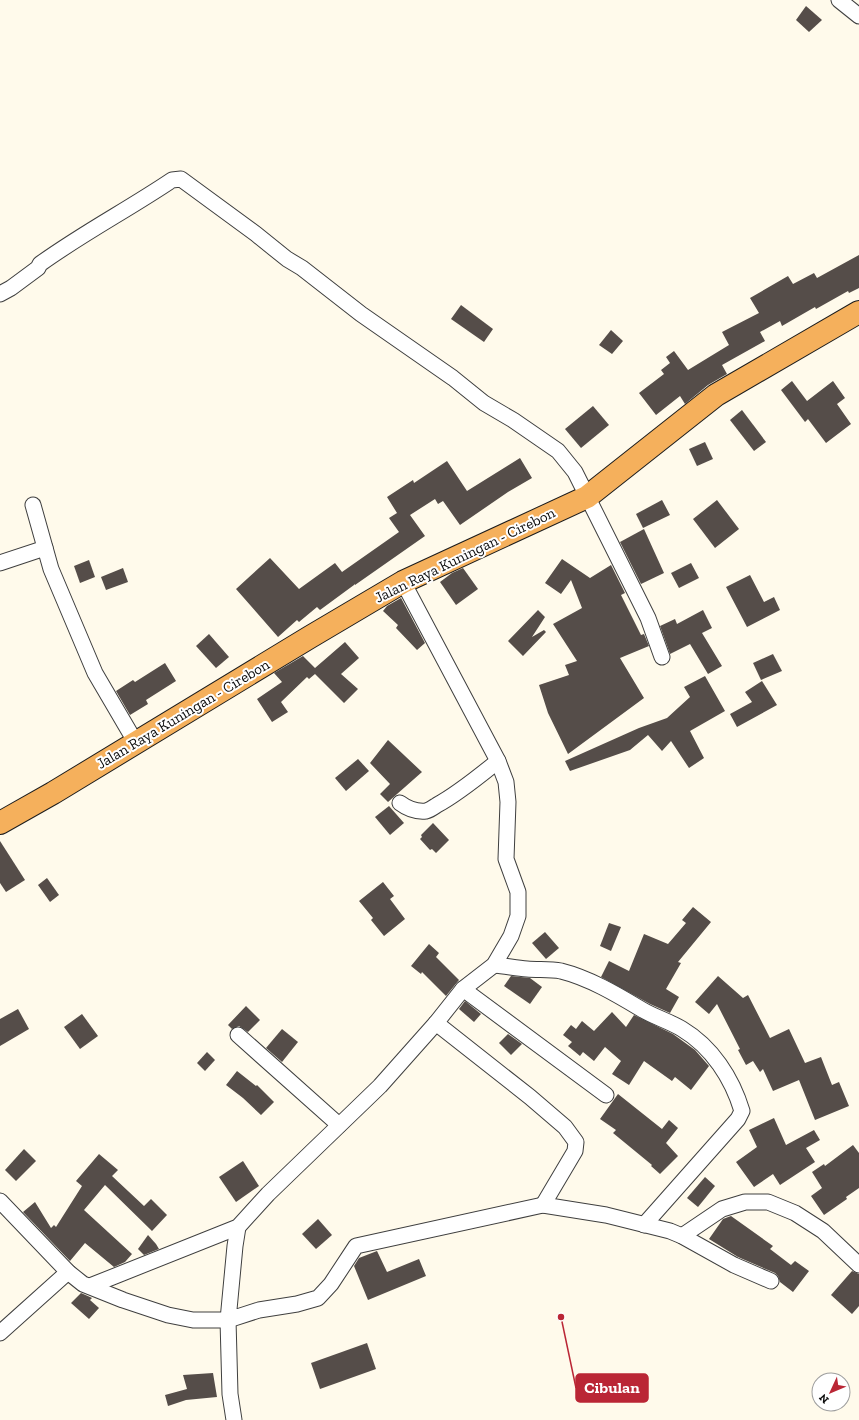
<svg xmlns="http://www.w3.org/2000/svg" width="859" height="1420" font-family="'Zilla Slab',serif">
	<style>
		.building { fill: #554d49 }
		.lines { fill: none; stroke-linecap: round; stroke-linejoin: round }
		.minor-casing { stroke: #3f3f3f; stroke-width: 17 }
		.trunk-casing { stroke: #1d1d1d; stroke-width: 24 }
		.minor { stroke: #fff; stroke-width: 15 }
		.trunk { stroke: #f5b05c; stroke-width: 22 }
		.labels { text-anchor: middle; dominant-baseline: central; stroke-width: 4; stroke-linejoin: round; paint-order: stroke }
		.street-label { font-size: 15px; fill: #0c0c0c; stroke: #fff }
		.leader { fill: none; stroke: #ba2635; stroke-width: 1.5 }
		.callout-dot { fill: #ba2635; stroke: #fff; stroke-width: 1.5 }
		.callout { fill: #ba2635; stroke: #ba2635; stroke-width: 1.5 }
		.callout-label { font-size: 16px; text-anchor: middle; font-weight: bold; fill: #fff }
	</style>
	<rect width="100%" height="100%" fill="#fffaeb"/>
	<g class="building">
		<polygon points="806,6 822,20 809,32 796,20"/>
		<polygon points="859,255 859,288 849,293 848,291 816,309 815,307 782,326 780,321 760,332 765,341 722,365 727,374 708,385 685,404 680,396 656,415 639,393 664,374 661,370 670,363 666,357 674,351 688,370 729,345 722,332 759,313 750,298 788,276 793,284 814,273 817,278"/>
		<polygon points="461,305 493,329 484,342 451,319"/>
		<polygon points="611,330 623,341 612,354 599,345"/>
		<polygon points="792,381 807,401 833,381 845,398 837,404 851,424 826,443 808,419 805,422 781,390"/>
		<polygon points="593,406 609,425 581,448 565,429"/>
		<polygon points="742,410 766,442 754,451 730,420"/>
		<polygon points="705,442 713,459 697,466 689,449"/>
		<polygon points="520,458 532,478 508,492 460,525 443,501 438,504 435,499 410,515 425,536 355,585 354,584 354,585 320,610 317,607 299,622 297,620 278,637 236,589 270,558 299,589 335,563 342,572 399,532 389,518 397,513 387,497 413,480 414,483 447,461 467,491"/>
		<polygon points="662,500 670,515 643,528 636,514"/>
		<polygon points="717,500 739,529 715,548 693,519"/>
		<polygon points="644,529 664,573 641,584 620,542"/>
		<polygon points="562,559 590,578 611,565 625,593 621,595 641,635 644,634 649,646 620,658 644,698 568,754 548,713 539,685 569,675 565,665 577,661 553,624 582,608 571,580 561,594 545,583"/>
		<polygon points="89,560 95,577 80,583 74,566"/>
		<polygon points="691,563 699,578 679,588 671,573"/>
		<polygon points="123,568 128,582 106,590 101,577"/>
		<polygon points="463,568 478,589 456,605 440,582 452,573"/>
		<polygon points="750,575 764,602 774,597 780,610 747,627 726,587"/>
		<polygon points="401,598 425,643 417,650 396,628 398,625 383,611 387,606"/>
		<polygon points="538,610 545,617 532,637 544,630 546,632 523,656 508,641"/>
		<polygon points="703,610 712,628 702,633 722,666 708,674 690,644 670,654 660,626 675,619 677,624"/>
		<polygon points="209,634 229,657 216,668 196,646"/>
		<polygon points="345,642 359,658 341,674 358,689 344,703 315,674 309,679 307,677 281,702 288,712 272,722 257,699 282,682 274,673 303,656 315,668"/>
		<polygon points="773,654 782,671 761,680 753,663"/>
		<polygon points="165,663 176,681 146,700 148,704 130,715 116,691 133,680 135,682"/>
		<polygon points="705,676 725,711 690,731 704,758 689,768 671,741 662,751 648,735 630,750 570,771 565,761 639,728 667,718 690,697 684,687"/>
		<polygon points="762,681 777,705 737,727 730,714 752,702 745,692"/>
		<polygon points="388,740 422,772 388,802 380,794 390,784 370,763"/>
		<polygon points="358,759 369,771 346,791 335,778"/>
		<polygon points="389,806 404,823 390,835 375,817"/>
		<polygon points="433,823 449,840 436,853 432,849 430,850 420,839 422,837 421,835"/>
		<polygon points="0,841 25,880 6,892 0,883"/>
		<polygon points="47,878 59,895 50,902 38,885"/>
		<polygon points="383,882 394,896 390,899 405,919 384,936 371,920 373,918 359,901"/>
		<polygon points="693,907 711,922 678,962 681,963 666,989 679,997 670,1013 650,1004 601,977 609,961 629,971 644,934 668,944 686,923 682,920"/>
		<polygon points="609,923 621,927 611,951 600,946"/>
		<polygon points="545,932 559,948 546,959 532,943"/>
		<polygon points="429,944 439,953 436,957 459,980 446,996 422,972 421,974 411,966"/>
		<polygon points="511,976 530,978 542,987 530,1004 504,986"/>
		<polygon points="718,976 743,998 748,995 770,1038 789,1029 805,1063 821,1057 832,1085 839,1082 849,1106 815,1120 799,1080 773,1091 763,1069 760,1072 753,1061 746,1065 738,1050 740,1049 717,1004 709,1014 695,1002"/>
		<polygon points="465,1001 481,1014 474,1022 459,1009"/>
		<polygon points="246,1006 260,1020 248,1032 239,1026 232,1029 228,1025"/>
		<polygon points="18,1009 29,1029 0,1046 0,1019"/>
		<polygon points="612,1012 626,1027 634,1015 673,1034 695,1050 709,1066 691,1090 675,1077 672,1081 644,1061 629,1085 612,1074 621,1061 605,1047 594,1061 583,1052 580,1056 568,1046 572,1042 563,1035 571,1025 576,1029 582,1021 594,1031"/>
		<polygon points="82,1014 98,1036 80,1049 64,1027"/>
		<polygon points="282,1029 298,1042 282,1062 266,1048"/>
		<polygon points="508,1034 522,1044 511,1055 499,1043"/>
		<polygon points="207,1052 215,1060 205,1071 197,1063"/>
		<polygon points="237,1071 256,1086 257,1085 274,1102 261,1115 243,1098 226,1085"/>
		<polygon points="618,1094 662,1129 669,1120 678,1128 666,1143 678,1156 660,1174 651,1166 652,1165 613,1133 616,1130 600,1119"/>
		<polygon points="774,1118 786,1145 814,1130 820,1140 806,1148 815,1162 780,1185 773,1174 754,1187 736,1162 757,1147 749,1130"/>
		<polygon points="853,1145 859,1153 859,1188 846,1197 847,1199 824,1215 811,1196 822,1188 812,1172 824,1164 825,1166"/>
		<polygon points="24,1149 36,1161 16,1181 5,1170"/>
		<polygon points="99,1154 118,1170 112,1176 144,1206 151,1199 167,1215 152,1231 105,1185 84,1210 132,1254 125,1262 114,1267 85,1243 70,1261 23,1212 35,1202 51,1228 54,1225 56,1227 82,1186 76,1181"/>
		<polygon points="243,1161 259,1186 236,1202 219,1177"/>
		<polygon points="705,1177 715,1186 698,1207 687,1198"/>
		<polygon points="731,1216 773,1246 770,1249 791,1265 795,1261 809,1271 793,1292 780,1282 778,1276 775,1273 738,1257 709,1239 723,1219"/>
		<polygon points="318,1219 332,1235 316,1249 302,1234"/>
		<polygon points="148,1235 156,1244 159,1249 144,1255 138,1249"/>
		<polygon points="377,1251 387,1272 419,1259 426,1276 368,1300 354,1266 359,1258"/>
		<polygon points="852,1271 859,1274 859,1306 852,1314 831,1295"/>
		<polygon points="81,1293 90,1297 92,1298 90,1300 99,1308 89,1319 71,1303"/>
		<polygon points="367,1343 376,1369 320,1389 311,1363"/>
		<polygon points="213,1373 217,1397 186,1400 168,1406 165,1395 187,1389 183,1375"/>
	</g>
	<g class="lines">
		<g class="minor-casing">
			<g id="minor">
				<polyline points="839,0 859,16"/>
				<path d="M 0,294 L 11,288 L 38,268 L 40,264 C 83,233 129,209 172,180 L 181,179 L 256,234 L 287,259 L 302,268 L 361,314 L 453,378 L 484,403 L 513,420 L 558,451 L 575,472 L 648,618 L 662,657"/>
				<polyline points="33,505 51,569 95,673 136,743"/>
				<polyline points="0,563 45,548"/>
				<path d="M 400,803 C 408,809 416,812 426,811 C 430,810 434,807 437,805 C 459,793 478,777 498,761"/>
				<path d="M 494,965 C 505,966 516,968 527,969 C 538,970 550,969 561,971 C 589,978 616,994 641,1009 C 654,1017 669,1021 682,1029 C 712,1047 732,1078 742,1111 L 738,1119 L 644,1225"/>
				<polyline points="463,989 606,1095"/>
				<polyline points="436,1023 530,1097 565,1127 576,1142 575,1151 543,1205"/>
				<polyline points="238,1035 339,1125"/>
				<polyline points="0,1201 68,1272 83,1284 123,1300 168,1315 193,1320 228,1320 230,1394 234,1420"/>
				<polyline points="238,1227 235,1246 228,1320 259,1310 297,1304 318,1298 331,1284 356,1246 543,1205 606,1215 670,1231 682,1236 734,1265 771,1281"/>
				<polyline points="682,1236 722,1209 745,1202 768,1202 795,1213 823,1231 859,1265"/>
				<polyline points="90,1286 238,1227 268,1194 380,1086 436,1023 463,989 494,965 511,936 518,916 518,892 506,859 508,802 506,782 498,761 403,582"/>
				<polyline points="0,1333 68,1272"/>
			</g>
		</g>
		<g class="trunk-casing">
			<polyline id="trunk" points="0,823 53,793 310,637 403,582 587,497 716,395 859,312"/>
		</g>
		<use href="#minor" class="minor"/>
		<use href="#trunk" class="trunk"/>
	</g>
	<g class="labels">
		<g class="street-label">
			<text transform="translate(465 555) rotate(-26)">Jalan Raya Kuningan - Cirebon</text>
			<text transform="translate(183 714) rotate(-31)">Jalan Raya Kuningan - Cirebon</text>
		</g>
	</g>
	<path class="leader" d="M561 1317L576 1388"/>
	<circle class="callout-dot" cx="561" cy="1317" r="4"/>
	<rect class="callout" x="576" y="1374" width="72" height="28" rx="4"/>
	<g class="callout-label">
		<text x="612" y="1393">Cibulan</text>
	</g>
	<g transform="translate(831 1392) rotate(226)"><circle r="19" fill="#ffffff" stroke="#9e9e9e"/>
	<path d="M0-3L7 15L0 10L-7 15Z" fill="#ba2635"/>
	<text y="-6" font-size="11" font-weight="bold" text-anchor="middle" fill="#0c0c0c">N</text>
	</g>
</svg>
